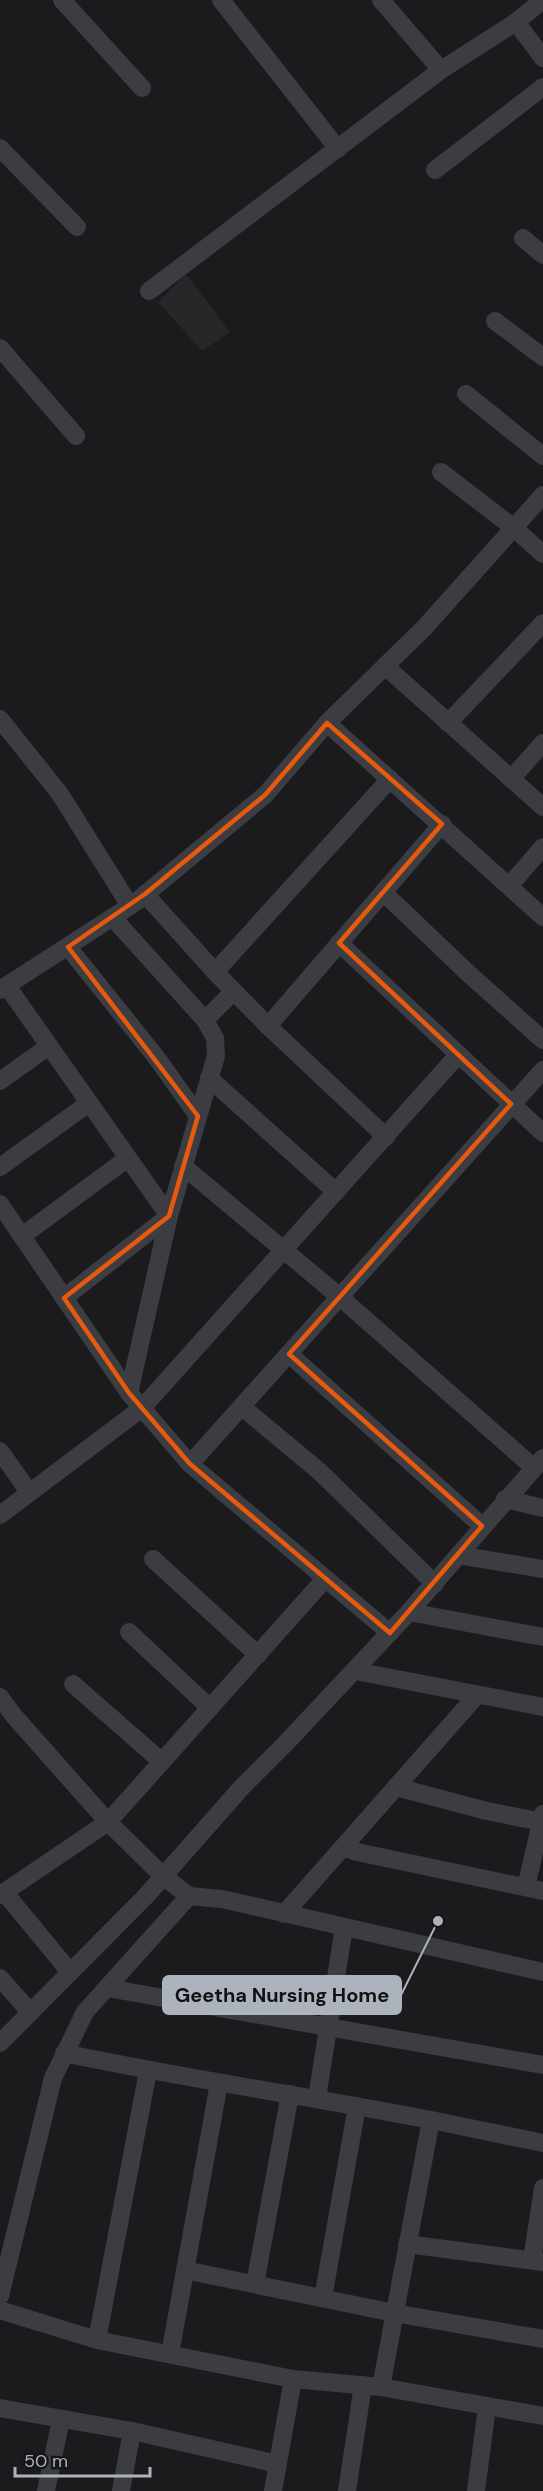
<svg xmlns="http://www.w3.org/2000/svg" width="543" height="2491" font-family="'DM Sans',sans-serif">
	<style>
		.built { fill: #27272a }
		.lines { fill: none; stroke-linecap: round; stroke-linejoin: round }
		.minor { stroke: #3b3d43; stroke-width: 18 }
		.marked { fill: none; stroke: #e8590c; stroke-width: 4.5; stroke-linejoin: round }
		.leader { fill: none; stroke: #adb3bd; stroke-width: 2 }
		.callout-dot { fill: #adb3bd; stroke: #161618; stroke-width: 2 }
		.callout { fill: #adb3bd; stroke: #adb3bd; stroke-width: 2 }
		.callout-label { font-size: 20px; text-anchor: middle; font-weight: bold; fill: #111 }
	</style>
	<rect width="100%" height="100%" fill="#1b1b1d"/>
	<polygon class="built" points="186,274 230,332 202,351 158,302"/>
	<g class="lines">
		<g class="minor">
			<polyline points="62,0 142,88"/>
			<polyline points="221,0 338,149"/>
			<polyline points="381,0 441,70"/>
			<polyline points="516,22 543,58"/>
			<polyline points="0,148 77,227"/>
			<polyline points="435,170 543,87"/>
			<polyline points="523,238 543,255"/>
			<polyline points="149,291 441,70 516,22 543,0"/>
			<polyline points="495,321 543,357"/>
			<polyline points="0,348 76,436"/>
			<polyline points="466,394 543,456"/>
			<polyline points="441,472 514,528 543,554"/>
			<polyline points="385,666 543,807"/>
			<polyline points="0,719 60,794 130,906"/>
			<polyline points="327,723 543,917"/>
			<polyline points="448,723 543,623"/>
			<polyline points="511,779 543,743"/>
			<polyline points="509,886 543,847"/>
			<polyline points="383,892 470,975 543,1040"/>
			<polyline points="145,894 215,972 268,1026 386,1137"/>
			<polyline points="113,918 205,1020 215,1038 216,1056 169,1216 129,1393"/>
			<polyline points="339,943 543,1133"/>
			<polyline points="68,947 156,1057 198,1116"/>
			<polyline points="215,972 390,779"/>
			<polyline points="7,986 169,1216 64,1298"/>
			<polyline points="0,990 136,902 265,795 327,723 424,628 543,495"/>
			<polyline points="205,1020 234,991"/>
			<polyline points="268,1026 442,824"/>
			<polyline points="209,1078 336,1192"/>
			<polyline points="0,1081 49,1046"/>
			<polyline points="183,1166 340,1297 533,1467"/>
			<polyline points="0,1167 89,1103"/>
			<polyline points="0,1204 129,1393 190,1464 390,1633"/>
			<polyline points="22,1236 128,1158"/>
			<polyline points="289,1354 482,1526"/>
			<polyline points="242,1407 319,1471 435,1584"/>
			<polyline points="0,1451 29,1492"/>
			<polyline points="190,1464 543,1070"/>
			<polyline points="505,1499 543,1508"/>
			<polyline points="0,1515 142,1408 458,1055"/>
			<polyline points="458,1555 543,1569"/>
			<polyline points="153,1559 258,1655"/>
			<polyline points="409,1612 543,1637"/>
			<polyline points="129,1632 210,1708"/>
			<polyline points="355,1671 543,1707"/>
			<polyline points="73,1684 162,1762"/>
			<polyline points="0,1697 14,1716 108,1822 163,1876 189,1896 222,1899 543,1972"/>
			<polyline points="396,1787 487,1811 542,1822"/>
			<polyline points="344,1847 357,1852 543,1891"/>
			<polyline points="526,1887 543,1814"/>
			<polyline points="4,1892 70,1972"/>
			<polyline points="0,1895 108,1822 325,1579"/>
			<polyline points="284,1914 477,1695"/>
			<polyline points="0,1978 30,2012"/>
			<polyline points="107,1988 543,2065"/>
			<polyline points="0,2043 145,1897 242,1787 285,1744 409,1612 543,1458"/>
			<path d="M 64,2053 C 185,2079 309,2096 431,2120"/>
			<polyline points="317,2098 344,1927"/>
			<polyline points="407,2244 543,2262"/>
			<polyline points="532,2260 543,2188"/>
			<polyline points="185,2270 394,2313 543,2339"/>
			<polyline points="255,2284 290,2094"/>
			<polyline points="0,2296 53,2078 85,2012 189,1896"/>
			<polyline points="323,2298 357,2106"/>
			<polyline points="0,2310 97,2340 293,2379 381,2387 543,2416"/>
			<polyline points="97,2340 148,2071"/>
			<polyline points="170,2354 219,2083"/>
			<polyline points="381,2387 431,2120 543,2143"/>
			<polyline points="0,2408 132,2431 278,2464"/>
			<polyline points="46,2491 61,2419"/>
			<polyline points="121,2491 132,2431"/>
			<polyline points="273,2491 293,2379"/>
			<polyline points="347,2491 363,2385"/>
			<polyline points="476,2491 487,2407"/>
		</g>
	</g>
	<path class="marked" d="M 327,723 L 442,824 L 339,943 L 511,1104 L 289,1354 L 482,1526 L 390,1633 L 190,1464 L 129,1393 L 64,1298 L 169,1216 L 198,1116 L 68,947 L 145,894 L 265,795 Z"/>
	<path class="leader" d="M438 1921L401 1995"/>
	<circle class="callout-dot" cx="438" cy="1921" r="6"/>
	<rect class="callout" x="163" y="1976" width="238" height="38" rx="6"/>
	<g class="callout-label">
		<text x="282" y="2002">Geetha Nursing Home</text>
	</g>
	<path d="M15 2467v9h135v-9" fill="none" stroke="#adb3bd" stroke-width="3"/>
	<text x="24" y="2467" font-size="18" fill="#adb3bd" stroke="#161618" stroke-width="4.5" paint-order="stroke">50 m</text>
</svg>
